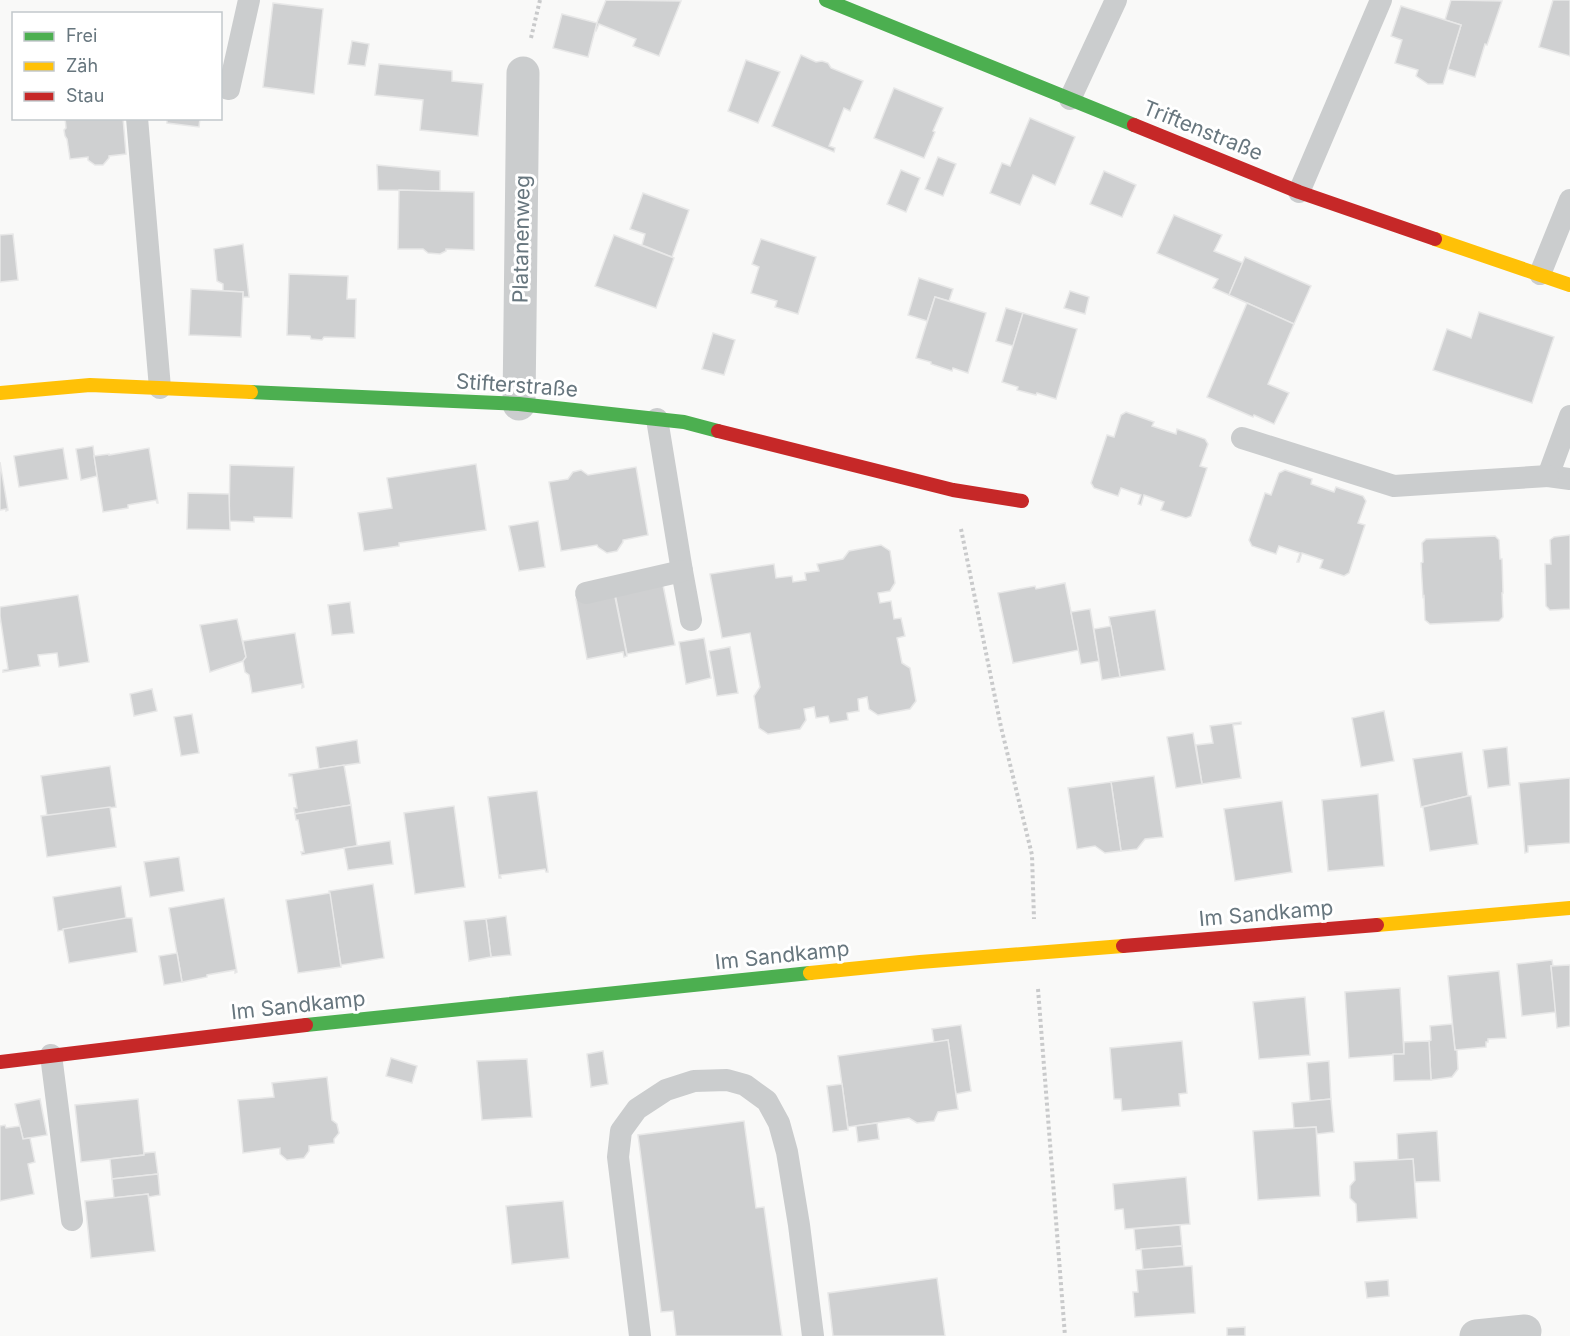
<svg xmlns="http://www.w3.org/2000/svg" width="1570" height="1336" font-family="Inter,sans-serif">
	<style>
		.building { fill: #cfd0d1; stroke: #e8e8e8; stroke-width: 1.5 }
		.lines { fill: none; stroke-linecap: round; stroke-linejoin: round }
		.path { stroke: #c9cacb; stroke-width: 4; stroke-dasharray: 3 3; stroke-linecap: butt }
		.lane { stroke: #cbcdce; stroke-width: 22 }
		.street { stroke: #cbcdce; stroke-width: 33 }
		.fast { stroke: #4caf50; stroke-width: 14 }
		.slow { stroke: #ffc107; stroke-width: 14 }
		.jam { stroke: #c62828; stroke-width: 14 }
		.labels { text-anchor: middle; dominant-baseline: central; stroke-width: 6; stroke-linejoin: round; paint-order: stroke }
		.street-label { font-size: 21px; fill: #67767e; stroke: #fff }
	</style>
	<rect width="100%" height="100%" fill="#f9f9f8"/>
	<g class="building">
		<polygon points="606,0 681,1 659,56 633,46 636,39 599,24 596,31 594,30"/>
		<polygon points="1451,0 1502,1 1487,45 1485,44 1475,77 1448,69 1461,25 1445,20"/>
		<polygon points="1553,0 1570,0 1570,56 1539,47"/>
		<polygon points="273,3 323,9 314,94 263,87"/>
		<polygon points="1401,6 1461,25 1443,84 1428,84 1416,76 1418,70 1395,63 1402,40 1391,36"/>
		<polygon points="562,14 597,23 588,57 553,48"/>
		<polygon points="352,41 369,44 365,66 348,64"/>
		<polygon points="801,55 816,62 822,61 828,63 831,68 863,81 850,111 844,108 829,146 835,148 834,152 772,126"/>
		<polygon points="746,60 780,72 758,123 728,111"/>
		<polygon points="379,64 452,71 452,81 483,84 478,136 420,130 423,100 375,95"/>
		<polygon points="894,88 943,108 933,131 935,132 924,158 874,138"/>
		<polygon points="65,118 123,118 126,154 109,156 109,158 103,165 95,165 88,160 88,157 70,159 67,139 65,136 64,130 66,128"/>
		<polygon points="167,118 200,118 199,127 167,123"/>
		<polygon points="1030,118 1075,137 1055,185 1033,175 1020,205 990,193 1002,163 1010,166"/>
		<polygon points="938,157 956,164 943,196 925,189"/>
		<polygon points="377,165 440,171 440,191 378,190"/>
		<polygon points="901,170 920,178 906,212 887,204"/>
		<polygon points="1104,171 1136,185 1122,217 1090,204"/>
		<polygon points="399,190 474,192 474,250 446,249 446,251 440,254 428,253 423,249 398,249"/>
		<polygon points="643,193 689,210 672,257 642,245 645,234 630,229"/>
		<polygon points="1174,215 1222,235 1214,251 1243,263 1229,295 1213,288 1218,279 1157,253"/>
		<polygon points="13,234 18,280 0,282 0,235"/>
		<polygon points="614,235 674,258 656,308 595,286"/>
		<polygon points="761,239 816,257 798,314 775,307 777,301 751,293 759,267 752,264"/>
		<polygon points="243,244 249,297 243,297 243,292 223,291 223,284 217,281 214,249"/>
		<polygon points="1245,257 1311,286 1294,324 1229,295"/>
		<polygon points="289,274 348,276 347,299 356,299 355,338 324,337 322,340 311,339 310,336 287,335"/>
		<polygon points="919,278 953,289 949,301 935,297 927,321 908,315"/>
		<polygon points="191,289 243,292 241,337 189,335"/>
		<polygon points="1070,291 1089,297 1085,314 1064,308"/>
		<polygon points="935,297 986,313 968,373 953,368 952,371 931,364 931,362 916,358"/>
		<polygon points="1247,303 1294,324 1268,384 1289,393 1274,424 1254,415 1253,417 1207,397"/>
		<polygon points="1006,308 1023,313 1013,346 996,341"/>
		<polygon points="1479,312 1554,337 1532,403 1433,370 1447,329 1471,338"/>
		<polygon points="1023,313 1077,329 1056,399 1037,393 1036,395 1017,390 1018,387 1002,382"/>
		<polygon points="713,333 735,340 724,375 702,369"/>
		<polygon points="1126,412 1154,422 1152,426 1176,434 1177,429 1205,439 1208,444 1200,466 1207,468 1191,516 1186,518 1161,510 1164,502 1144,495 1141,505 1138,504 1141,495 1121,488 1118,496 1094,488 1091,483 1107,435 1114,437 1121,415"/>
		<polygon points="93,446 97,476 81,480 76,449"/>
		<polygon points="63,448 68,479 19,487 14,456"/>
		<polygon points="149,448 158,503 157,503 156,500 128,505 128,508 103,512 94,456 109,454 109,455"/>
		<polygon points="0,462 8,510 6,511 6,509 0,510"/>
		<polygon points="476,464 486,530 399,543 399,546 364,551 358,513 392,508 387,478"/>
		<polygon points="230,465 294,467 292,518 254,517 254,522 229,521"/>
		<polygon points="636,467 648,535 623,540 623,542 617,551 607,553 598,547 597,545 561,551 549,482 568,479 573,472 581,470 588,475"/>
		<polygon points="1285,470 1312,479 1311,484 1334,492 1336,487 1363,496 1366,501 1358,523 1365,525 1349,573 1344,576 1320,568 1323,560 1302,553 1299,562 1297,562 1300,553 1279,546 1276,554 1252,546 1249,540 1265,493 1271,495 1279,473"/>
		<polygon points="188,493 229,494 230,530 187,529"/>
		<polygon points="538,521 545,567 519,571 509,526"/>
		<polygon points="1570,535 1570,609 1550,610 1546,606 1545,564 1551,564 1550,540 1554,537"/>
		<polygon points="1495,536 1499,540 1500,559 1502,559 1503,593 1502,593 1503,617 1499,621 1430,624 1425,620 1424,596 1423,597 1421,563 1423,562 1422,543 1426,539"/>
		<polygon points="881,545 890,551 895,583 890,591 878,593 880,603 891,601 894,619 901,618 905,636 897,638 902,663 910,668 916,701 910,709 878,715 869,709 867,697 858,699 859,711 847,713 848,720 830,723 828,716 816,718 814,707 804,709 806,720 800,729 768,734 759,728 754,696 760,687 750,633 722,638 710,574 774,564 776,578 792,576 793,582 806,580 805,573 819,571 817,564 843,559 849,551"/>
		<polygon points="1065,583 1079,650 1013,663 998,593 1035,586 1036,589"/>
		<polygon points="663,585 675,645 627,654 615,594"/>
		<polygon points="614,592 627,656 624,657 623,652 587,659 576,599"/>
		<polygon points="78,595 89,662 59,667 57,653 38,655 40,666 3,672 3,670 8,669 0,616 0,607"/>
		<polygon points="350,602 354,633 332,635 328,605"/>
		<polygon points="1090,609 1099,661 1081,664 1071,612"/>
		<polygon points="1155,610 1165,670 1120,677 1109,617"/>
		<polygon points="237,619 246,657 243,661 210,672 200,625"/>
		<polygon points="1111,626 1120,677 1102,680 1094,629"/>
		<polygon points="295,633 304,687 302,688 302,684 252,693 249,675 245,672 243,661 246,657 243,641"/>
		<polygon points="704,638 711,678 686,684 679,642"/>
		<polygon points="730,647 738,693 717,696 709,651"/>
		<polygon points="152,689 157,711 134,716 130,694"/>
		<polygon points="1384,711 1394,761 1361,767 1352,718"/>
		<polygon points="192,714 199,753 181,756 174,717"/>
		<polygon points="1241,722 1241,724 1233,725 1241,778 1202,784 1196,745 1213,743 1210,726"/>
		<polygon points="1193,733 1202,784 1176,788 1167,737"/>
		<polygon points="357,740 360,763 319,769 316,747"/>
		<polygon points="1507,747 1510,785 1488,788 1483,750"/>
		<polygon points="1462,752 1468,796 1421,807 1413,759"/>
		<polygon points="344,765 351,805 295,814 294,808 297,808 292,776 289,776 289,774"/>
		<polygon points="110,766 116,807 47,816 41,776"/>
		<polygon points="1154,776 1163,837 1145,839 1137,849 1121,851 1111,782"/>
		<polygon points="1570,778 1570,843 1528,846 1528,852 1525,853 1519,783"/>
		<polygon points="1111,782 1121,851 1105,853 1095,846 1077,849 1068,788"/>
		<polygon points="537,791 548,872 546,872 545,869 500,875 501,878 499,878 488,797"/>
		<polygon points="1378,794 1384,866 1328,871 1322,800"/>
		<polygon points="1468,796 1471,796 1478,844 1430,851 1423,807"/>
		<polygon points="1282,801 1292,872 1235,881 1224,809"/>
		<polygon points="351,805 357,846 302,855 301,852 304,852 298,820 296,820 295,814"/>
		<polygon points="454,806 465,887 415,894 404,813"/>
		<polygon points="110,807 116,847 47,857 41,816"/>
		<polygon points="390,841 393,864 348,870 344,848"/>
		<polygon points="179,857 184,891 150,897 144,862"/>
		<polygon points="373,884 384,958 341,965 329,891"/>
		<polygon points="121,886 126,919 58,931 53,897"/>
		<polygon points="330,893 341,967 298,973 286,900"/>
		<polygon points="224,898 237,972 235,973 235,970 207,975 207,977 182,982 169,908"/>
		<polygon points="506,916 511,955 491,957 486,919"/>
		<polygon points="126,918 132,918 137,952 69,963 63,929"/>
		<polygon points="486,919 491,957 469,961 464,921"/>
		<polygon points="177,953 182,982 164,985 159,956"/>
		<polygon points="1552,960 1553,966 1551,966 1556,1012 1522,1016 1517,964"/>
		<polygon points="1570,965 1570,1026 1557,1028 1551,966"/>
		<polygon points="1499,971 1506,1038 1488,1039 1488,1042 1486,1042 1486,1047 1455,1050 1448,976"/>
		<polygon points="1400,988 1404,1054 1349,1058 1345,992"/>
		<polygon points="1305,997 1310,1055 1259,1059 1253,1002"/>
		<polygon points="1452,1024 1455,1050 1457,1050 1458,1069 1452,1077 1431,1080 1429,1041 1431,1040 1430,1026"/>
		<polygon points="961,1025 971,1091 956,1094 948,1040 934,1043 932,1029"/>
		<polygon points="948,1040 958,1109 938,1112 934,1121 917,1123 909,1118 848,1127 838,1056"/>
		<polygon points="1182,1041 1187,1093 1179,1094 1180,1106 1122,1111 1121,1099 1114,1099 1110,1048"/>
		<polygon points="1429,1041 1431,1080 1394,1081 1393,1054 1404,1054 1404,1042"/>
		<polygon points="603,1051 608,1084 591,1087 587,1054"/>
		<polygon points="391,1058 417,1066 412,1083 386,1076"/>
		<polygon points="527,1059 532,1117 482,1120 477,1061"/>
		<polygon points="1329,1061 1331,1099 1310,1101 1307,1063"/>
		<polygon points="327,1077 332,1120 337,1124 339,1133 334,1139 334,1143 309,1146 309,1151 304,1158 287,1160 280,1154 280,1148 243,1153 238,1100 274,1097 272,1083"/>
		<polygon points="842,1084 848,1130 833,1132 827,1086"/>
		<polygon points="40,1099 47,1135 23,1139 15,1104"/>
		<polygon points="138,1099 144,1155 81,1162 75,1105"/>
		<polygon points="1331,1099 1334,1132 1317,1134 1316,1127 1294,1128 1292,1103"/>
		<polygon points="744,1121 756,1208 764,1207 782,1336 676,1336 673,1311 661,1312 638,1135"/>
		<polygon points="877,1123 879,1139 858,1142 856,1126"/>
		<polygon points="5,1125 6,1128 20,1126 23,1139 30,1138 35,1162 28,1164 34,1194 0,1201 0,1126"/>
		<polygon points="1316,1127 1320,1196 1258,1200 1253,1131"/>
		<polygon points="1437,1131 1440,1181 1415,1182 1413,1159 1398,1160 1397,1134"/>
		<polygon points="155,1152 158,1174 112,1179 110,1159 144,1155 144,1153"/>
		<polygon points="1413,1159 1417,1218 1357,1222 1356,1204 1350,1198 1350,1186 1355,1180 1354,1162"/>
		<polygon points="158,1174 160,1195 149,1197 148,1194 114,1198 112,1179"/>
		<polygon points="1186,1177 1190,1224 1125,1229 1123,1209 1115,1210 1113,1184"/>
		<polygon points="148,1194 155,1251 91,1258 85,1201"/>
		<polygon points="563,1201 569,1258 512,1264 506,1206"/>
		<polygon points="1180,1225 1182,1246 1136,1250 1134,1229"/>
		<polygon points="1182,1246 1184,1266 1143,1270 1141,1249"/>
		<polygon points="1192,1266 1195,1313 1135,1317 1133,1292 1138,1292 1136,1270"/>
		<polygon points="937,1278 945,1336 833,1336 828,1293"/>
		<polygon points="1388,1280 1389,1296 1367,1298 1365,1282"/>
		<polygon points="1245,1327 1245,1336 1227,1336 1227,1328"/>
	</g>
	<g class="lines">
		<g class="path">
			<polyline points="531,38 540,0"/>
			<polyline points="961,529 1001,727 1032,855 1034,919"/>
			<polyline points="1038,989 1065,1336"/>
		</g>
		<g class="lane">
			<polyline points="229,89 249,0"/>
			<polyline points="1070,99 1116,0"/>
			<polyline points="137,118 160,388"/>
			<polyline points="1299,192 1381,0"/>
			<polyline points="1540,274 1570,200"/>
			<polyline points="1570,416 1548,476 1570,479"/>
			<polyline points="657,419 682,571 691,620"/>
			<polyline points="1242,438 1394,486 1548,476"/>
			<polyline points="586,593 682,571"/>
			<polyline points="51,1055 72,1220"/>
			<polyline points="640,1336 618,1157 621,1131 637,1109 666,1090 694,1081 727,1080 745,1085 767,1101 779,1123 787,1152 799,1225 813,1336"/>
		</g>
		<g class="street">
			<polyline points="519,404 523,73"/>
			<polyline points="1476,1336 1525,1331"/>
		</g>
		<g class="fast">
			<polyline points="826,0 1134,125"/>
			<polyline points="251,392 519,404 684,422 718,431"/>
			<polyline points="306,1025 810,973"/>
		</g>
		<g class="slow">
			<polyline points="1435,239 1570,285"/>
			<polyline points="0,393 90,385 251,392"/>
			<polyline points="1377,925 1570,908"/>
			<polyline points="810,973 920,962 1123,946"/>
		</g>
		<g class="jam">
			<polyline points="1134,125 1299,192 1435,239"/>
			<polyline points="718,431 953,490 1022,501"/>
			<polyline points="1123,946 1377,925"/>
			<polyline points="0,1062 306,1025"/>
		</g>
	</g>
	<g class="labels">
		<g class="street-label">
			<text transform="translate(1203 130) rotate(22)">Triftenstraße</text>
			<text transform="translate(521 239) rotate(-89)">Platanenweg</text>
			<text transform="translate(517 385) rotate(4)">Stifterstraße</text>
			<text transform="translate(1266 913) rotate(-5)">Im Sandkamp</text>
			<text transform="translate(782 955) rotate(-6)">Im Sandkamp</text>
			<text transform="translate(298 1005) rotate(-6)">Im Sandkamp</text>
		</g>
	</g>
	<rect x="12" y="12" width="210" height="108" fill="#ffffff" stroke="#c2c8cb" stroke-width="1.5"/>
	<rect x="24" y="32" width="30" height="9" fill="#4caf50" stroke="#c2c8cb" stroke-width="1.5"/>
	<text x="66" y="42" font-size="18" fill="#67767e">Frei</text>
	<rect x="24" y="62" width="30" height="9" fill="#ffc107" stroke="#c2c8cb" stroke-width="1.5"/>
	<text x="66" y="72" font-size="18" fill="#67767e">Zäh</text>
	<rect x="24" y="92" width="30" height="9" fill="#c62828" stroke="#c2c8cb" stroke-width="1.5"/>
	<text x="66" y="102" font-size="18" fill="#67767e">Stau</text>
</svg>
